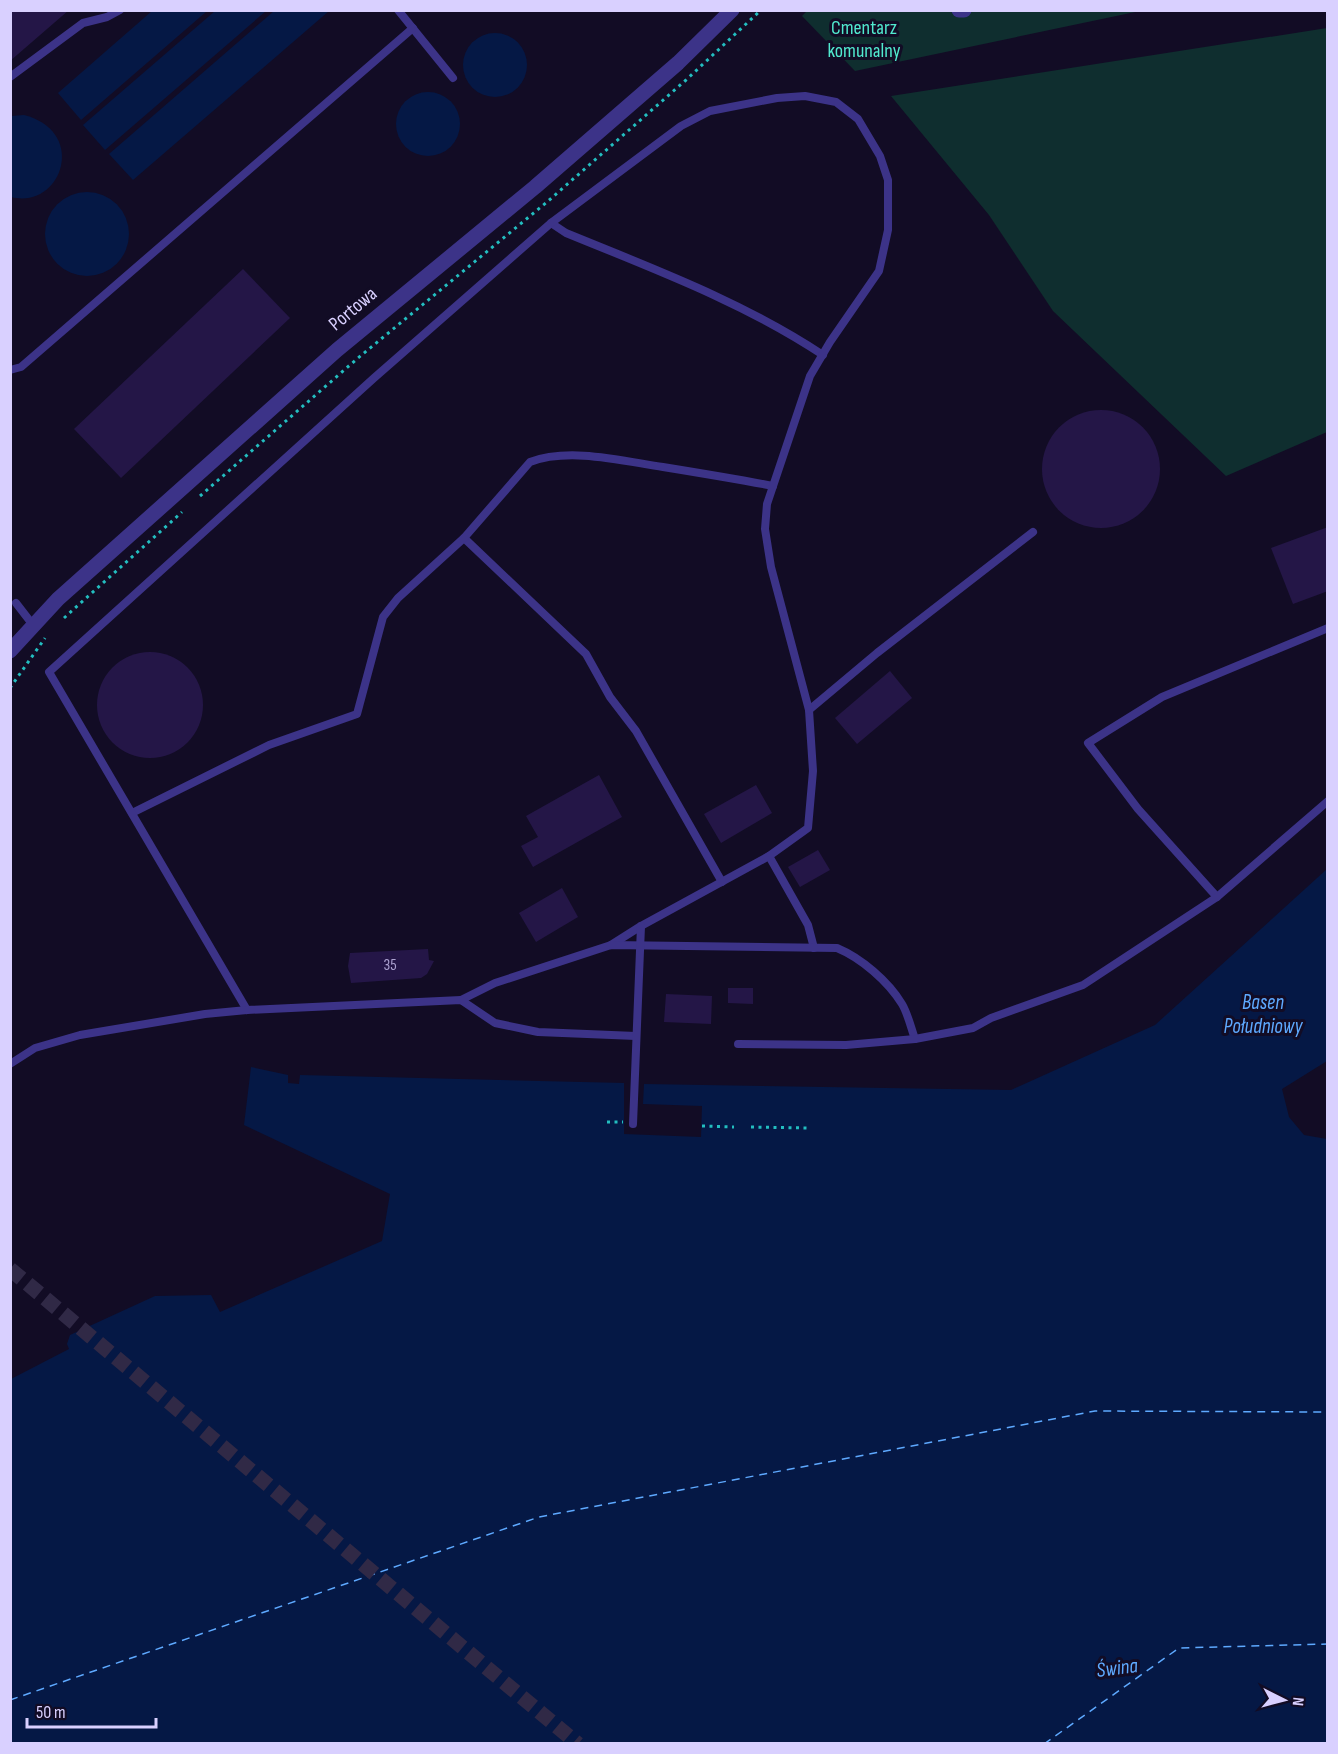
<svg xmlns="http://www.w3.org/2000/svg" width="1338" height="1754" font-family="'Sofia Sans Condensed',sans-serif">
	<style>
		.green { fill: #0f2e2f }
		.water { fill: #051845 }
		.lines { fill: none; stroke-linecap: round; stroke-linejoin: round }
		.ferry { stroke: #5ea9ff; stroke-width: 1.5; stroke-dasharray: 8 6; stroke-linecap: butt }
		.building { fill: #241647 }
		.primary-tunnel { stroke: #302946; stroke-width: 15; stroke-dasharray: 15 8; stroke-linecap: butt }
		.path { stroke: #23bec0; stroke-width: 3; stroke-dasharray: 3 4.5; stroke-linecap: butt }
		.lane { stroke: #3c3388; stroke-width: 8 }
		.street { stroke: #3c3388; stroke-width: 15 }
		.labels { text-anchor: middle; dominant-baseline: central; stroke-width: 6; stroke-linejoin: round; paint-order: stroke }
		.number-label { font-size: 16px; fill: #aca2d1 }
		.park-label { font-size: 20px; fill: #51eacf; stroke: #120c25 }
		.street-label { font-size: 20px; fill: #d9d0ff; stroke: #120c25 }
		.water-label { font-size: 21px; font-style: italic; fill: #5ea9ff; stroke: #120c25 }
	</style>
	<rect width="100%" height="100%" fill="#120c25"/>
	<g class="green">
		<polygon points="808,10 1140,11 855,71 802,16"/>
		<polygon points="1327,28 1327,432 1226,476 1053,311 989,215 891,96"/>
	</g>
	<g class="water">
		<polygon points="152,11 207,11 81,120 58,93"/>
		<polygon points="215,11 266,11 105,150 83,125"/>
		<polygon points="274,11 329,11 133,180 109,154"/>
		<circle cx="495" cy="65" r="32"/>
		<circle cx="428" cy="124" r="32"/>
		<path d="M 24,115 C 89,132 61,210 11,197 L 11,116 Z"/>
		<circle cx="87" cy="234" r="42"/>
		<polygon points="1327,869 1327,1061 1282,1089 1289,1117 1304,1135 1327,1139 1327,1743 11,1743 11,1379 69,1349 67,1344 70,1335 155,1296 211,1295 220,1312 382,1241 390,1194 244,1125 251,1067 288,1075 288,1083 299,1084 300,1075 624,1083 624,1134 701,1137 702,1106 643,1104 644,1084 1011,1090 1155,1025"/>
	</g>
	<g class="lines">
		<g class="ferry">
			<polyline points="10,1700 539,1517 1095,1411 1328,1412"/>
			<polyline points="1044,1744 1179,1648 1328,1644"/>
		</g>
	</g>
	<g class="building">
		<polygon points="10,10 69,10 10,61"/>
		<polygon points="243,269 290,318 121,478 74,429"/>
		<circle cx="1101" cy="469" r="59"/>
		<polygon points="1328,527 1328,591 1293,604 1271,548"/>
		<circle cx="150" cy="705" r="53"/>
		<polygon points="890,671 912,698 857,744 835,718"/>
		<polygon points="599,775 622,817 533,867 521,846 538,837 526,816"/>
		<polygon points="756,785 772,813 721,843 704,814"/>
		<polygon points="818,850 830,870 800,887 788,867"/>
		<polygon points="562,888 578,917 536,942 519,913"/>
		<polygon points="428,949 429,960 434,961 427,974 421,978 351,983 348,966 350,953"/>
		<polygon points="728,988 753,988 753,1004 728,1003"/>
		<polygon points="666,994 712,996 711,1024 664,1022"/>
	</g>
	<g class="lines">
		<polyline class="primary-tunnel" points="10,1269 578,1744"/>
		<g class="path">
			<polyline points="200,496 358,358 547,202 686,80 761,10"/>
			<polyline points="64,618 182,512"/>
			<polyline points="10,688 45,638"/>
			<polyline points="607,1122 623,1122"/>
			<polyline points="702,1126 734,1127"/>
			<polyline points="751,1127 810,1128"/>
		</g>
		<g class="lane">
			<polyline points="398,10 453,78"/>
			<polyline points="10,77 83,23 107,17 120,10"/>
			<path d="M 551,223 L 566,233 C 654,269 743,302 823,355"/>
			<polyline points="10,370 21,367 413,28"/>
			<polyline points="464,538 586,654 610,697 636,731 722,882"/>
			<polyline points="16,603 33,625"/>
			<path d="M 132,813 L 269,745 L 357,714 L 383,617 L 398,598 L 464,538 L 530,462 C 569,447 623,461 663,467 C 700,473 737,479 773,486"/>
			<polyline points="769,856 808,925 814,948"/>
			<polyline points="1217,897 1138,809 1088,743 1162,697 1328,628"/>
			<polyline points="611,945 641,926 769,856 808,828 813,771 809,710 877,653 1033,532"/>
			<path d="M 461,1000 L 495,983 L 611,945 L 837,948 C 861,958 888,981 902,1004 C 908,1014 911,1028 915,1039"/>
			<polyline points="247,1010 49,672 374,378 551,223 681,126 710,111 777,98 805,96 836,102 858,119 880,156 888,180 888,230 879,271 830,342 810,376 767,504 765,529 771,567 809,710"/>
			<polyline points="738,1044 846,1045 915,1039 973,1028 991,1018 1083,985 1217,897 1328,801"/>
			<polyline points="10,1064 35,1048 80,1035 205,1014 247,1010 461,1000 495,1023 538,1032 636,1036"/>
			<polyline points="633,1124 641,926"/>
		</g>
		<g class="street">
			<polyline points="959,10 964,10"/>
			<polyline points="10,651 58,599 337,350 535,187 678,63 732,10"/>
		</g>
	</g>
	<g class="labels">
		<g class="number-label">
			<text x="390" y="965">35</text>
		</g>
		<g class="park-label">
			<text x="864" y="28">Cmentarz<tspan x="864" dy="23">komunalny</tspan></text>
		</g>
		<g class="street-label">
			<text transform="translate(353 309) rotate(-40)">Portowa</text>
		</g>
		<g class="water-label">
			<text x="1263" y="1002">Basen<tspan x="1263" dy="24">Południowy</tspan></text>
			<text transform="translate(1117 1668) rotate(-7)">Świna</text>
		</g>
	</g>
	<rect width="1338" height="1754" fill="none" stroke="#d9d0ff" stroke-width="24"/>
	<g transform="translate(1284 1700) rotate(96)" stroke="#120c25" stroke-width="4.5" paint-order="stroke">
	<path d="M0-4.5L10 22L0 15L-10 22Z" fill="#d9d0ff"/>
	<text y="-9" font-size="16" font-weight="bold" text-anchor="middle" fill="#d9d0ff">N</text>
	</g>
	<path d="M27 1718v9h129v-9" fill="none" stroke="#d9d0ff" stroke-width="3"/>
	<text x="36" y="1718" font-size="18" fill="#d9d0ff" stroke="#120c25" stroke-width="4.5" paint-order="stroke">50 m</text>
</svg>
